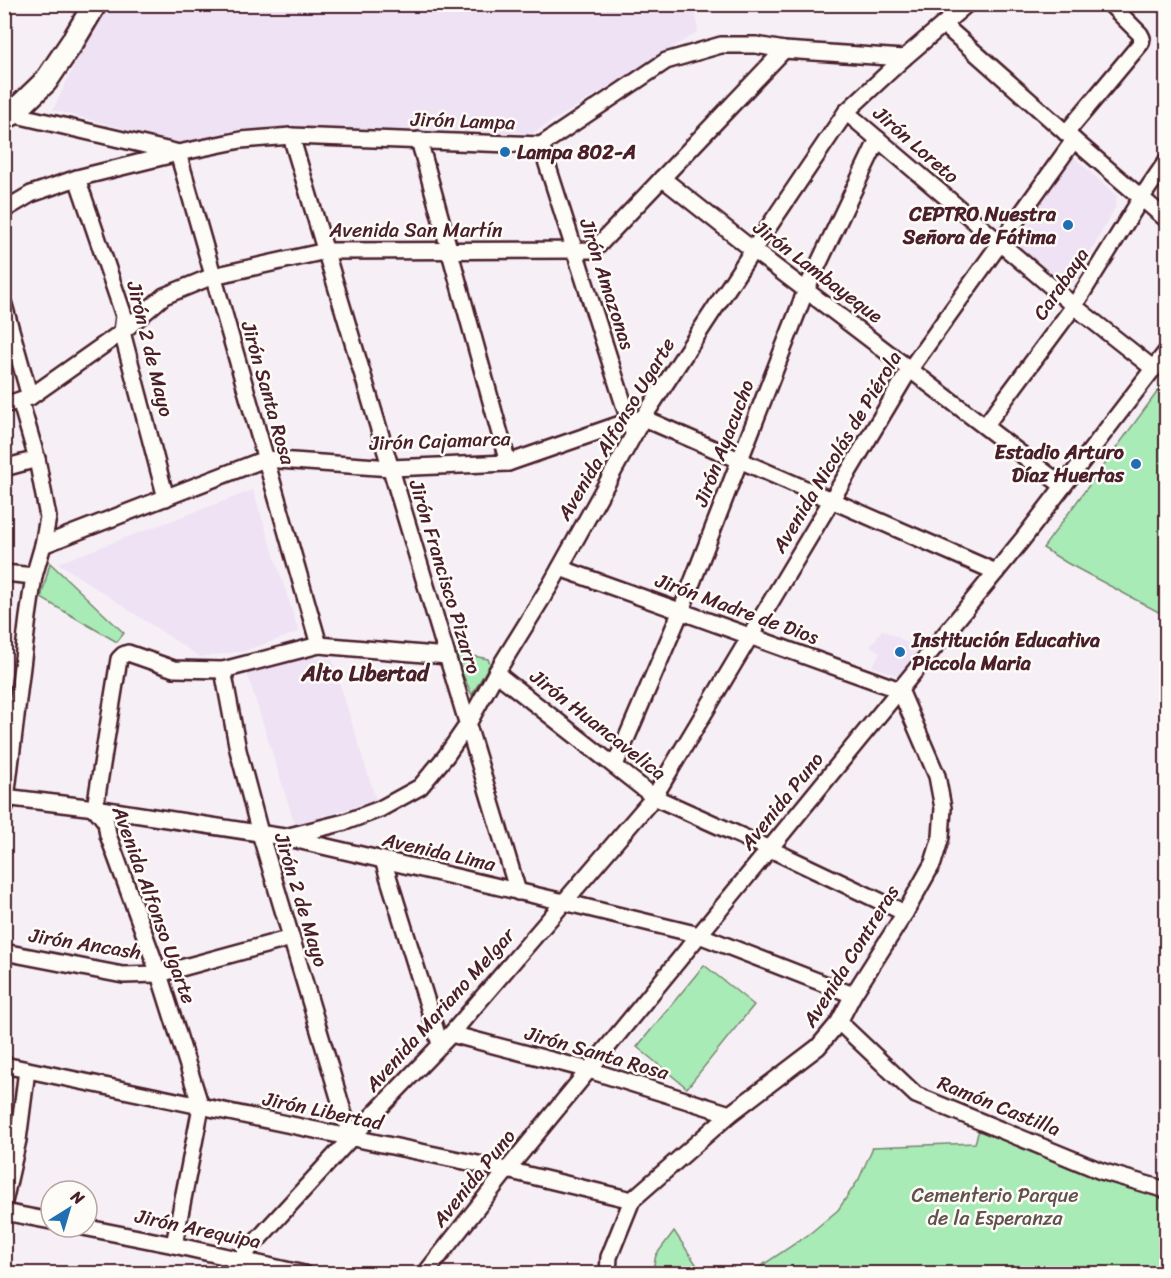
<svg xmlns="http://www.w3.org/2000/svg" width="1171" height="1278" font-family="Sriracha,sans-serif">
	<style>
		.built { fill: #eee2f4 }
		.green { fill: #a8ebb6; stroke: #798570; stroke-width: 1.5 }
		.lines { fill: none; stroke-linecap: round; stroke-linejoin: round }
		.minor-casing { stroke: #4a1f2b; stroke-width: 20 }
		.highway-casing { stroke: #4a1f2b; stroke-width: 27 }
		.minor { stroke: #fdfcf7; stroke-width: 15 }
		.highway { stroke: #fdfcf7; stroke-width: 22 }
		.poi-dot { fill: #1f6fb2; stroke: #fdfcf7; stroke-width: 2 }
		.labels { text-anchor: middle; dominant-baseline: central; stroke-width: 5; stroke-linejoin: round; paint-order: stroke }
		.street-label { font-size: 20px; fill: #4a1f2b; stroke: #fdfcf7 }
		.poi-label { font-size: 20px; font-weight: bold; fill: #4a1f2b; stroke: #fdfcf7; text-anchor: start }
		.park-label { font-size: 20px; fill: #62524e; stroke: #fdfcf7 }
		.quarter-label { font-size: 22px; font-weight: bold; fill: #4a1f2b; stroke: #fdfcf7 }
	</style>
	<rect width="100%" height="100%" fill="#f6f0f6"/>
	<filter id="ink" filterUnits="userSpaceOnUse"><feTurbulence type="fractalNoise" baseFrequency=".0167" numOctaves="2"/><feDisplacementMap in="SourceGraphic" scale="12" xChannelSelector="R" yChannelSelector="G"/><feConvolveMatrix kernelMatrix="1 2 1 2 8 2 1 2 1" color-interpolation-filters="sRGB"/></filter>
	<g filter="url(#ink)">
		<g class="built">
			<polygon points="103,5 695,5 698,32 533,133 273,127 178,143 53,110"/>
			<polygon points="1075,158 1117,196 1115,208 1074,283 1059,282 1022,253 1018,242 1068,162"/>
			<polygon points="253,490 299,632 244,651 200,657 58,563"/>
			<polygon points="882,629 922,651 901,677 872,666 880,653 871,646"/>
			<polygon points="301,657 332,659 376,800 295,825 247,673"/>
		</g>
		<g class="green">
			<polygon points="1166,380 1166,616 1067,563 1043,548"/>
			<polygon points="50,563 124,633 117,642 41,598"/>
			<polygon points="459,653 488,659 490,664 472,695 455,657"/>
			<polygon points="704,965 754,1005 687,1088 637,1047"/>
			<polygon points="5,1076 12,1077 5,1120 4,1076"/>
			<polygon points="979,1130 1166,1197 1166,1273 749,1274 808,1235 838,1210 859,1179 873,1147 975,1143"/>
			<polygon points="674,1231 702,1273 652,1273 656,1255"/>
		</g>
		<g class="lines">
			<g class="minor-casing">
				<g id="minor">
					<polyline points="944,25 1074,140 1166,219"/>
					<polyline points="846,112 1074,306 1154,369"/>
					<polyline points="12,114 175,152"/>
					<polyline points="1066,133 1141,43 1142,38 1140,34 1110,4"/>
					<polyline points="291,136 518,892"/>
					<polyline points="419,140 508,463"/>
					<polyline points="541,145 632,430"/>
					<polyline points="178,153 319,645"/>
					<polyline points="77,178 124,316 122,332 166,498"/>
					<polyline points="662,178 753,250 1063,486"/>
					<polyline points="4,210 31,194 77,178 178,153 241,140 291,136 541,145 666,61 721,45 756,45 784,50 904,58"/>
					<polyline points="4,305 30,397"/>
					<polyline points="4,405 30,397 122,332 164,296 213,276 326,251 594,250 784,50"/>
					<polyline points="985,426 1074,306 1142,197 1166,162"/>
					<polyline points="4,468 37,459"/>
					<polyline points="43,545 265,459 391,468 508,463 629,421 643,418 996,572"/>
					<polyline points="560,568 900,690 937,776 943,808 941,837 933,863 905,913 853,995 839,1022 818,1047 730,1114 632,1200 609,1257 608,1274"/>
					<polyline points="4,573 34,576"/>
					<polyline points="223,670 238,750 260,833 351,1138"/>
					<polyline points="496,673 654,797 770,849 905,913"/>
					<polyline points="615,765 681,611 806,290 878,139"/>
					<polyline points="4,797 95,808 284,837 564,902 699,935 853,995"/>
					<polyline points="5,807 28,617 34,576 43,545 48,517 37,459 20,400"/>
					<polyline points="285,837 345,822 380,809 420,787 446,756 468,724 496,673 551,584 643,418 753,250 846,112 904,58 967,4"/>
					<polyline points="383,860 440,1044"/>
					<polyline points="4,952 123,975 159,974 291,938"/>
					<polyline points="839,1022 916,1095 1101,1171 1166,1190"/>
					<polyline points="451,1034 589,1070 730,1114"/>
					<polyline points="4,1065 507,1170 632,1200"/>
					<polyline points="4,1202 18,1140 27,1070"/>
					<polyline points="4,1212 51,1221"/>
					<polyline points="83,1227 174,1245 304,1274"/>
					<polyline points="174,1245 201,1107 159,974 108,835 106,822 95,808 119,659 123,655 128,653 174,669 223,670 319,645 447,656"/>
					<polyline points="229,1274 240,1259 351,1138 451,1034 654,797 910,369 1074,140"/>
					<polyline points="425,1274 507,1170 1022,540 1166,352"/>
				</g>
			</g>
			<g class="highway-casing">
				<polyline id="highway" points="4,118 12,114 46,81 73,41 95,4"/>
			</g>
			<use href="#minor" class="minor"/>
			<use href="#highway" class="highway"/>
		</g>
	</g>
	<g class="poi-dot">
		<circle cx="505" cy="152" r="6"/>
		<circle cx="1068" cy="225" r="6"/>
		<circle cx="1136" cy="464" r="6"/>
		<circle cx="900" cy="652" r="6"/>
	</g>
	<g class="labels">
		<g class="street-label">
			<text transform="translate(463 121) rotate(2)">Jirón Lampa</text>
			<text transform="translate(916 145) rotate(41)">Jirón Loreto</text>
			<text x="416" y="230">Avenida San Martín</text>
			<text transform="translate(818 272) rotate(37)">Jirón Lambayeque</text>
			<text transform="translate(607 284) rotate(72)">Jirón Amazonas</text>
			<text transform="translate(1061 284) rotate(-56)">Carabaya</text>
			<text transform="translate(150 349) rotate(76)">Jirón 2 de Mayo</text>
			<text transform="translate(268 393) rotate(74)">Jirón Santa Rosa</text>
			<text transform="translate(616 429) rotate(-59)">Avenida Alfonso Ugarte</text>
			<text transform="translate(440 441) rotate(-2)">Jirón Cajamarca</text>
			<text transform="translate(724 443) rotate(-69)">Jirón Ayacucho</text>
			<text transform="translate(837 452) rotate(-59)">Avenida Nicolás de Piérola</text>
			<text transform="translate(445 577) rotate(73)">Jirón Francisco Pizarro</text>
			<text transform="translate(737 609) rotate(20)">Jirón Madre de Dios</text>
			<text transform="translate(598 725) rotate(38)">Jirón Huancavelica</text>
			<text transform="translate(782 801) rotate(-51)">Avenida Puno</text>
			<text transform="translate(439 852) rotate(13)">Avenida Lima</text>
			<text transform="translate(301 900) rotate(73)">Jirón 2 de Mayo</text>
			<text transform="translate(154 905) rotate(70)">Avenida Alfonso Ugarte</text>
			<text transform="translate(85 944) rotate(9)">Jirón Ancash</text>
			<text transform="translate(851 956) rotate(-58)">Avenida Contreras</text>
			<text transform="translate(440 1010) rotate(-48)">Avenida Mariano Melgar</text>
			<text transform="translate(597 1053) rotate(16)">Jirón Santa Rosa</text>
			<text transform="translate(999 1106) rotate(22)">Ramón Castilla</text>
			<text transform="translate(323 1111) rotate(12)">Jirón Libertad</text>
			<text transform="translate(474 1178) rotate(-51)">Avenida Puno</text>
			<text transform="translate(198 1229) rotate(12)">Jirón Arequipa</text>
		</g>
		<g class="poi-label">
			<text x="517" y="152">Lampa 802-A</text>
			<text x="1056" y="214" text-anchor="end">CEPTRO Nuestra<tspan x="1056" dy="23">Señora de Fátima</tspan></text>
			<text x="1124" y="452" text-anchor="end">Estadio Arturo<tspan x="1124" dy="23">Díaz Huertas</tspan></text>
			<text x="912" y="640">Institución Educativa<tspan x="912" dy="23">Piccola Maria</tspan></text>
		</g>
		<g class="park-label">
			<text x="995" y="1195">Cementerio Parque<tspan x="995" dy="23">de la Esperanza</tspan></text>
		</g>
		<g class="quarter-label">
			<text x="365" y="673">Alto Libertad</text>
		</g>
	</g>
	<rect width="1171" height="1278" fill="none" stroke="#fdfcf7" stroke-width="24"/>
	<rect x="12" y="12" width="1147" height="1254" fill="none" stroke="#4a1f2b" stroke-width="2" filter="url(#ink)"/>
	<g transform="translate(69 1209) rotate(37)"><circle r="28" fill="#fdfcf7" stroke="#b5a4a5" stroke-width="1.5"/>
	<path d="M0-4.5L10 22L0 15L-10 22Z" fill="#1f6fb2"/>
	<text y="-9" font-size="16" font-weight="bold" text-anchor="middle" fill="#4a1f2b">N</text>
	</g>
</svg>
